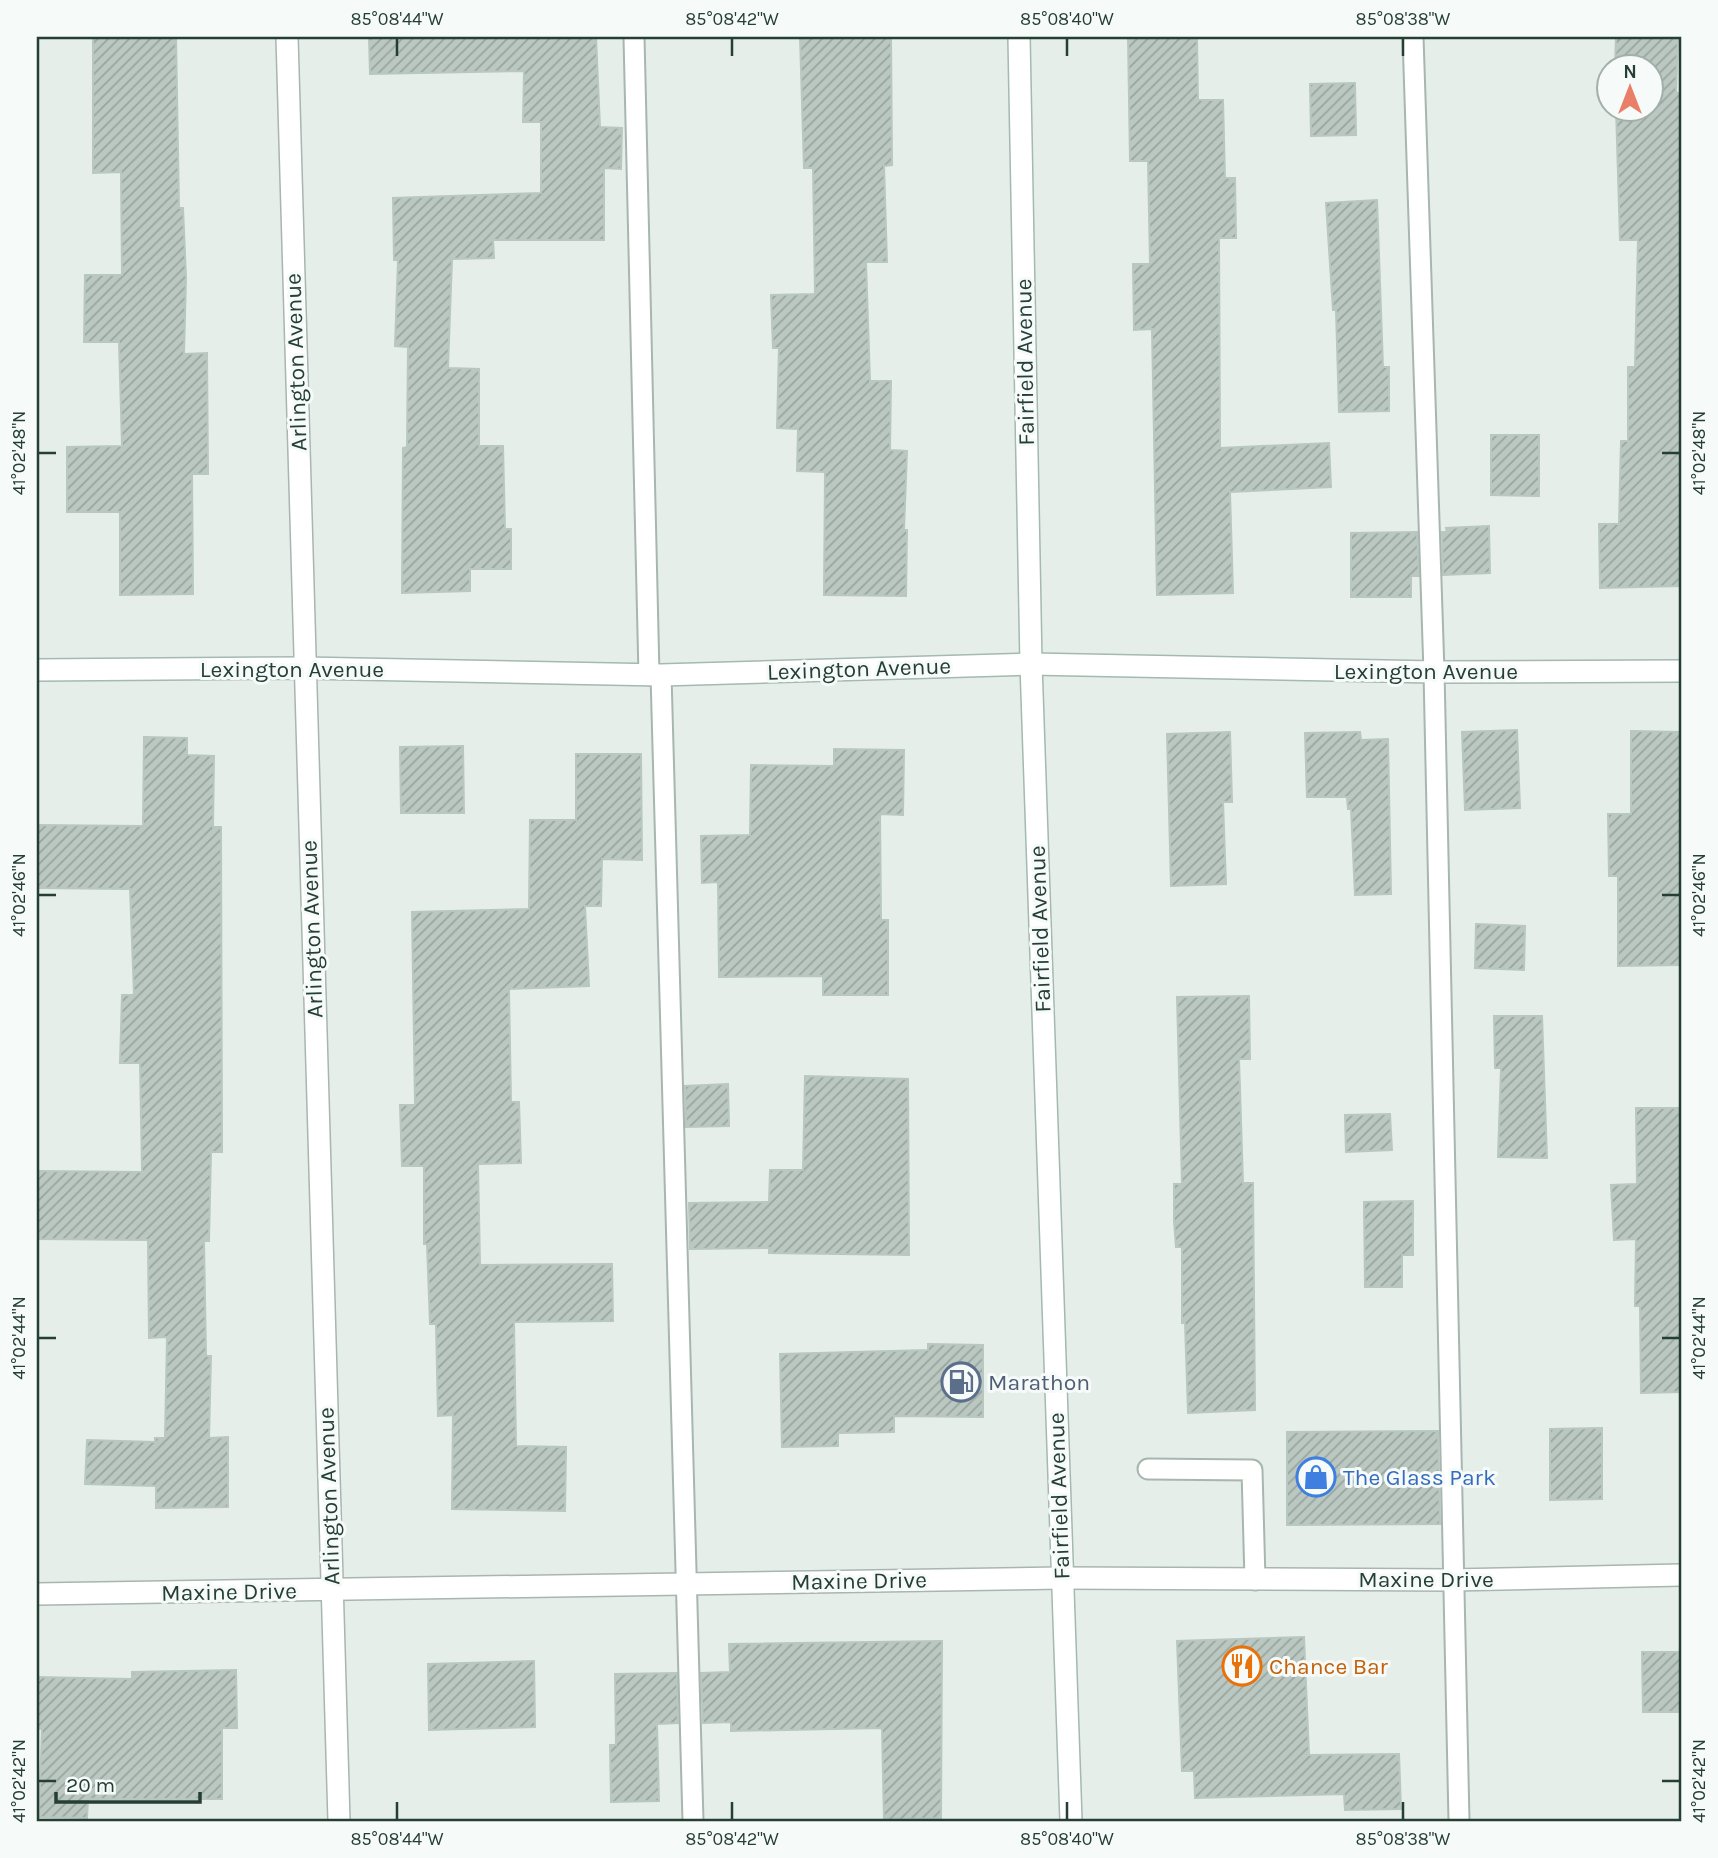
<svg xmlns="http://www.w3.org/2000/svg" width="1718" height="1858" font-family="Karla,sans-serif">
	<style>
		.building { fill: url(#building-hatch); stroke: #b8c7c0; stroke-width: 2 }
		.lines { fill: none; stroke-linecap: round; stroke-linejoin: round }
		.lane-casing { stroke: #a8b6b0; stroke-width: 23 }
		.street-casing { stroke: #a8b6b0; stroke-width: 24 }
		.secondary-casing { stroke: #a4b9b0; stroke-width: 24 }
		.lane { stroke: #fff; stroke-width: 19 }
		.street { stroke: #fff; stroke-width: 21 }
		.secondary { stroke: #fff; stroke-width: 21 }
		.ticks { fill: none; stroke: #253f36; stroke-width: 2.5 }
		.labels { text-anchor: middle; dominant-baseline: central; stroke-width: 6; stroke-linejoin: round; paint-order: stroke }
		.street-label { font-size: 23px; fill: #253f36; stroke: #f6faf8 }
		.service-label { font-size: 23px; fill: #4e5e75; stroke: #f6faf8; text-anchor: start }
		.shop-label { font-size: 23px; fill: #366cbe; stroke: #f6faf8; text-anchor: start }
		.food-label { font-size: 23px; fill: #c56008; stroke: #f6faf8; text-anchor: start }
		.neatline { fill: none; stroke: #253f36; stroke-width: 2.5 }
		.ticks-label { font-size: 18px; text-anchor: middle; fill: #253f36 }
	</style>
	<defs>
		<pattern id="building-hatch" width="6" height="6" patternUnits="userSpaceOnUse" patternTransform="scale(1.75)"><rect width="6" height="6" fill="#bbc8c2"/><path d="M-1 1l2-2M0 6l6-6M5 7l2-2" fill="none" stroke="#98a49e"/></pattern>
	</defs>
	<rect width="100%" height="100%" fill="#e6eee9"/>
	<g class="building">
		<polygon points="93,37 176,37 179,208 183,208 186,277 184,354 207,353 208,474 192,474 193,594 120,595 120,512 67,512 67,447 122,446 119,342 84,342 85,275 122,275 121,172 93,173"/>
		<polygon points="369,37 596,37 600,127 622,128 621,169 604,168 604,240 493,240 494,258 452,259 448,368 479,369 479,446 503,446 505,529 511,529 511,569 470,569 470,591 402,593 403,448 407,447 408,347 395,346 398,260 394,260 393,198 541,193 541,122 523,122 524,71 370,74"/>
		<polygon points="800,37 891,37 892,165 884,166 887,262 866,262 870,381 891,381 890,450 907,451 904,530 907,530 906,596 824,595 825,472 797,471 798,429 777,428 779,348 773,348 771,295 815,294 813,168 804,168"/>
		<polygon points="1128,37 1197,37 1198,100 1223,100 1225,178 1235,178 1236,238 1219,238 1220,448 1329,443 1331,487 1230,492 1233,593 1157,595 1152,329 1134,330 1133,264 1150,264 1148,161 1130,161"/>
		<polygon points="1616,37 1678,37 1676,93 1681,93 1681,586 1600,588 1599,524 1619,524 1621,441 1628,441 1628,367 1635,367 1638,240 1620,240 1616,108 1651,108 1651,66 1615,66"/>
		<polygon points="1355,83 1356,135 1311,136 1310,84"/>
		<polygon points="1377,200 1383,367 1389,367 1389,411 1339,412 1336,310 1333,310 1326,203"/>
		<polygon points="1491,435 1539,435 1539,496 1491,495"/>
		<polygon points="1489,526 1490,573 1443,575 1442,532 1447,532 1446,528"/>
		<polygon points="1417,532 1419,576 1411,576 1411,597 1351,597 1351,533"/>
		<polygon points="1517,730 1520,808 1465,810 1462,732"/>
		<polygon points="1631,731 1681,732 1681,965 1618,966 1618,876 1609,876 1608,814 1631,814"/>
		<polygon points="1230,732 1232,802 1223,802 1226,884 1171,886 1167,734"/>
		<polygon points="1360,732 1361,740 1388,739 1391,894 1355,895 1351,809 1348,809 1347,797 1307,797 1305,733"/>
		<polygon points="144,737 187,738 187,755 214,756 213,827 221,827 222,1152 211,1152 209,1241 204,1241 206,1356 211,1356 209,1438 228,1437 228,1507 156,1508 156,1486 85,1484 87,1440 155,1442 155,1438 165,1438 167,1337 149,1338 148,1240 37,1239 37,1171 142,1172 140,1063 120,1063 122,995 134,995 130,889 37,888 37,825 143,826"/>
		<polygon points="463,746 464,813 401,813 400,747"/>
		<polygon points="834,749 904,750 903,815 880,814 881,920 888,920 888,995 823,995 823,976 719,977 718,882 702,883 701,836 750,835 751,765 834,766"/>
		<polygon points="576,754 641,754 642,860 602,859 601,906 585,906 589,986 509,989 511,1102 519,1102 521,1163 478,1164 480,1265 612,1264 613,1321 514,1322 516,1446 566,1447 565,1511 452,1509 453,1415 438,1416 436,1324 430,1324 427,1244 424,1244 424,1166 402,1166 400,1105 415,1105 412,912 529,909 530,820 576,820"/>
		<polygon points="1476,924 1525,926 1524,970 1475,968"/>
		<polygon points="1249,996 1250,1059 1239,1059 1243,1183 1253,1183 1255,1410 1188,1413 1185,1323 1182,1323 1182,1247 1176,1247 1174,1221 1174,1184 1182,1184 1177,997"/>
		<polygon points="1494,1016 1542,1016 1547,1158 1498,1157 1501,1068 1495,1068"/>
		<polygon points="805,1076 908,1079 909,1255 769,1253 769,1248 690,1249 689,1203 769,1202 770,1170 803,1170"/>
		<polygon points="728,1084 729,1126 686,1127 685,1086"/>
		<polygon points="1636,1108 1681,1108 1681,1392 1641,1393 1640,1306 1635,1306 1636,1239 1614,1240 1611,1185 1637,1184"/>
		<polygon points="1390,1114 1392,1150 1346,1152 1345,1115"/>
		<polygon points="1413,1201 1413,1255 1402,1255 1402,1287 1365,1287 1364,1202"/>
		<polygon points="928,1344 983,1345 983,1417 894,1416 894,1432 838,1433 838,1446 782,1447 780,1354 928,1350"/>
		<polygon points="1602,1428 1602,1499 1550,1500 1550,1429"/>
		<polygon points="1438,1431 1440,1524 1287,1525 1287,1432"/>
		<polygon points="1304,1637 1309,1755 1399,1754 1401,1809 1345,1810 1344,1794 1195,1798 1194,1771 1182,1771 1177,1641"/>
		<polygon points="942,1641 941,1818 884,1820 882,1728 731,1731 731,1722 703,1723 701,1673 730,1672 729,1644"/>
		<polygon points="1642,1652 1681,1652 1681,1712 1643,1712"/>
		<polygon points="534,1661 535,1727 429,1730 428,1664"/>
		<polygon points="236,1670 237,1728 222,1728 222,1799 88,1799 87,1818 39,1817 42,1729 37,1728 37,1677 132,1679 132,1672"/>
		<polygon points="677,1673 678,1723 657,1724 659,1801 611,1802 610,1745 616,1745 615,1674"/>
	</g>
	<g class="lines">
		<g class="lane-casing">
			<g id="lane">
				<polyline points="634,37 649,675"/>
				<polyline points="1413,37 1434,672 1459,1821"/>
				<polyline points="661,675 693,1821"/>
				<polyline points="1148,1469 1252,1470 1255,1580"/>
			</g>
		</g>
		<g class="street-casing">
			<g id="street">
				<polyline points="287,37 339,1821"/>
				<polyline points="37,1594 1062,1578 1452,1580 1681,1575"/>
			</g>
		</g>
		<g class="secondary-casing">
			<g id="secondary">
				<polyline points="1019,37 1031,664 1071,1821"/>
				<polyline points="37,670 304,668 661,675 1031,664 1434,672 1681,671"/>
			</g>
		</g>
		<use href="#lane" class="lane"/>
		<use href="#street" class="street"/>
		<use href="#secondary" class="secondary"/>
	</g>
	<path class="ticks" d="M 397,38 L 397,56M 732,38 L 732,56M 1067,38 L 1067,56M 1403,38 L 1403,56M 38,453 L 56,453M 1662,453 L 1680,453M 38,895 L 56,895M 1662,895 L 1680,895M 38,1338 L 56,1338M 1662,1338 L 1680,1338M 38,1781 L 56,1781M 1662,1781 L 1680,1781M 397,1802 L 397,1820M 732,1802 L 732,1820M 1067,1802 L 1067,1820M 1403,1802 L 1403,1820"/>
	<defs>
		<g id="fuel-ring" transform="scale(2.0125)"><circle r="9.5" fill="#f6faf8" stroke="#5c6f8a" stroke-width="1.5"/><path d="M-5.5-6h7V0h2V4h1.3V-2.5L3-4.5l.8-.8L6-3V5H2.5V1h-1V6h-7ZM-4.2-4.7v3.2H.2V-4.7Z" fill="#5c6f8a"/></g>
		<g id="shop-ring" transform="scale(2.0125)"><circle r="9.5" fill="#f6faf8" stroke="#3f7fe0" stroke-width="1.5"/><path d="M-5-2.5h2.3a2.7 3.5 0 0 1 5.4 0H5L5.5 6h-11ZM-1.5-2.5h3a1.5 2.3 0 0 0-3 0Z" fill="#3f7fe0"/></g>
		<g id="restaurant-ring" transform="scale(2.0125)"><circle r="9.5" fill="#f6faf8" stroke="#e8710a" stroke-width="1.5"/><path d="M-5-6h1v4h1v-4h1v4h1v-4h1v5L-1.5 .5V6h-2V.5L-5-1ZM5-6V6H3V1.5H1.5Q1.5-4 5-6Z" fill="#e8710a"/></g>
	</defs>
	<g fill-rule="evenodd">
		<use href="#fuel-ring" x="961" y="1382"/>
		<use href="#shop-ring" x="1316" y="1477"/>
		<use href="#restaurant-ring" x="1242" y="1666"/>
	</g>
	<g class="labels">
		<g class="street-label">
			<text transform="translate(296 362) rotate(-92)">Arlington Avenue</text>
			<text transform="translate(1025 362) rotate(-91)">Fairfield Avenue</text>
			<text x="292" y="669">Lexington Avenue</text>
			<text transform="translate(859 669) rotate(-2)">Lexington Avenue</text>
			<text x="1426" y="671">Lexington Avenue</text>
			<text transform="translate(312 929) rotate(-92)">Arlington Avenue</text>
			<text transform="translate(1040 929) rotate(-92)">Fairfield Avenue</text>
			<text transform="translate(329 1496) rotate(-92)">Arlington Avenue</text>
			<text transform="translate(1059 1496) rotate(-92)">Fairfield Avenue</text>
			<text x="1426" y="1579">Maxine Drive</text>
			<text transform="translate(859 1581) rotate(-1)">Maxine Drive</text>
			<text transform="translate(229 1592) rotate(-1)">Maxine Drive</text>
		</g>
		<g class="service-label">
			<text x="988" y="1382">Marathon</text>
		</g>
		<g class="shop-label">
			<text x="1343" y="1477">The Glass Park</text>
		</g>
		<g class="food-label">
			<text x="1269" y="1666">Chance Bar</text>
		</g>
	</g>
	<rect width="1718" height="1858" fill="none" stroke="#f6faf8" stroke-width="77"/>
	<g transform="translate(1630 88)"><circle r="33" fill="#f6faf8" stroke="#a2afaa" stroke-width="2"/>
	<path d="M0-5L12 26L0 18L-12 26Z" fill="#e97f68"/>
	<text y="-10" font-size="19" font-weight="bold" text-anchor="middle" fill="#253f36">N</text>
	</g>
	<path d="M56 1792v10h144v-10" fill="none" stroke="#253f36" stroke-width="3.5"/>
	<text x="66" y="1792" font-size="21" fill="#253f36" stroke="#f6faf8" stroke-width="5" paint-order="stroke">20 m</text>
	<rect x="38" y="38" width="1642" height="1782" class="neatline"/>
	<g class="ticks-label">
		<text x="397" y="25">85°08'44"W</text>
		<text x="732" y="25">85°08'42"W</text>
		<text x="1067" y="25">85°08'40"W</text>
		<text x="1403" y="25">85°08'38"W</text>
		<text transform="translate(19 453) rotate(-90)" y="6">41°02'48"N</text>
		<text transform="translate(1699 453) rotate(-90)" y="6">41°02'48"N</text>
		<text transform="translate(19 895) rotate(-90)" y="6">41°02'46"N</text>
		<text transform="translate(1699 895) rotate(-90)" y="6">41°02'46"N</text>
		<text transform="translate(19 1338) rotate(-90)" y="6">41°02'44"N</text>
		<text transform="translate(1699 1338) rotate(-90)" y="6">41°02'44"N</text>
		<text transform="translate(19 1781) rotate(-90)" y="6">41°02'42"N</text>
		<text transform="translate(1699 1781) rotate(-90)" y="6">41°02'42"N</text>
		<text x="397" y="1845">85°08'44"W</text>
		<text x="732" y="1845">85°08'42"W</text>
		<text x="1067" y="1845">85°08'40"W</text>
		<text x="1403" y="1845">85°08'38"W</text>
	</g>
</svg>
